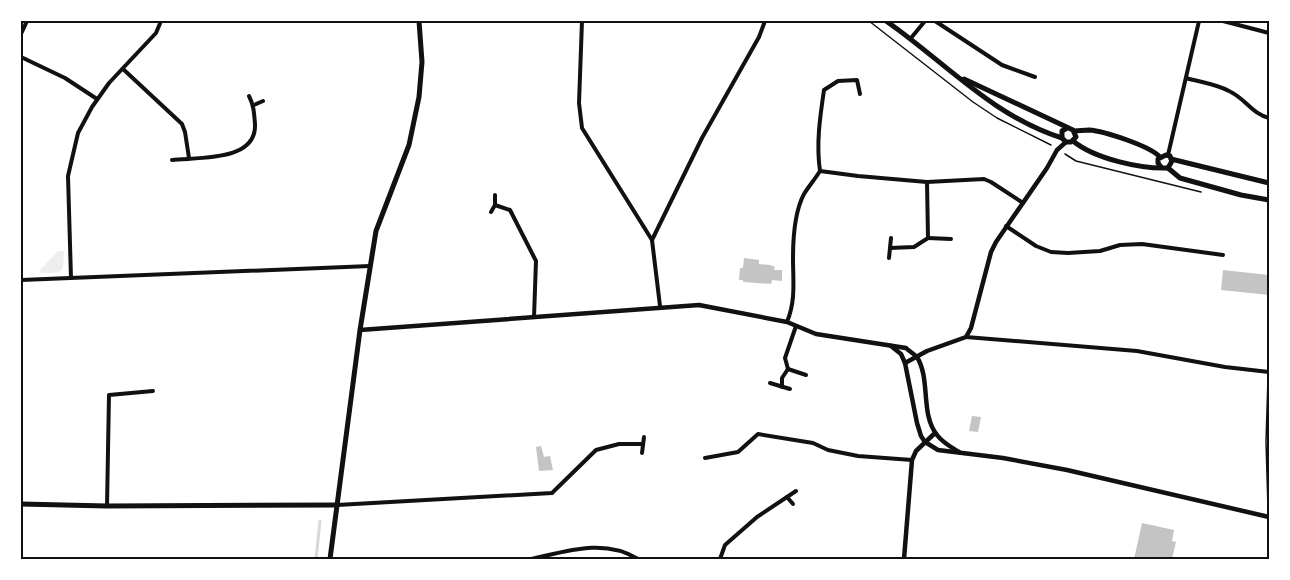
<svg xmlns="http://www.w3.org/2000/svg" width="1290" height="580" font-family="'Noto Serif',serif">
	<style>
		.green { fill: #eee }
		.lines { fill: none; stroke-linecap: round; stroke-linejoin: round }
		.stream { stroke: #d9d9d9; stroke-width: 3 }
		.building { fill: #c4c4c4 }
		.path { stroke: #111; stroke-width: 1.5 }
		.minor { stroke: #111; stroke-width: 4 }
		.tertiary { stroke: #111; stroke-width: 4.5 }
		.secondary { stroke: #111; stroke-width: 5 }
		.neatline { fill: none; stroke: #111; stroke-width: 2 }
	</style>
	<rect width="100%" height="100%" fill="#fff"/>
	<polygon class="green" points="58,251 64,251 63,268 58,273 41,273 40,270"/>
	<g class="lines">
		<polyline class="stream" points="316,559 320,521"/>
	</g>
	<g class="building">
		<polygon points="744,258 759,260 759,264 770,265 775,267 774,270 782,270 782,281 772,280 771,284 743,282 743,280 739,280 740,268 743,268"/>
		<polygon points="1223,270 1269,275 1269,295 1221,290"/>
		<polygon points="972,416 981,417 978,432 969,431"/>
		<polygon points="541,446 544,457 550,456 553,470 539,471 536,447"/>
		<polygon points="1142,523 1174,530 1172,541 1176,542 1172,559 1134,559"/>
	</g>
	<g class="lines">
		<g class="path">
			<polyline points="869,21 973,102 997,118 1051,145"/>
			<polyline points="1065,154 1076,161 1201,192"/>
			<polyline points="1268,378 1266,442 1268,508"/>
		</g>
		<g class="minor">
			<polyline points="582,21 579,103 582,128 652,240 660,306"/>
			<polyline points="935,21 1002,65 1035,77"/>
			<polyline points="1223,21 1269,33"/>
			<polyline points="21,34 27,21"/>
			<polyline points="911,38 925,21"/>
			<polyline points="21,57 65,78 97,99"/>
			<polyline points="123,69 182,124 185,132 189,158"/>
			<path d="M 1186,78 C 1200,82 1216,84 1229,91 C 1245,98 1252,114 1269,118"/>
			<polyline points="254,105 263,101"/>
			<polyline points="1168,155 1199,21"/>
			<path d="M 172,160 C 198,157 257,162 255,124 C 254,113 254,106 249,96"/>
			<polyline points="820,171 858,176 927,182 984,179 991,182 1023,203"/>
			<path d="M 820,171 C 816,144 820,117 824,90 L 838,81 L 857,80 L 860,94"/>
			<polyline points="495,205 510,210 536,261 534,317"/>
			<polyline points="491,212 495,205 495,195"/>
			<polyline points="1006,226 1036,246 1051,252 1068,253 1100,251 1120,245 1142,244 1223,255"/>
			<polyline points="928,238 951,239"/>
			<polyline points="652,240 702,138 759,37 765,21"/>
			<polyline points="890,248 914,247 928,238 927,182"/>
			<polyline points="889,258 891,238"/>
			<polyline points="71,278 68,176 78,133 92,107 109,83 156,33 161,21"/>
			<polyline points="21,280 370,266"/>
			<path d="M 787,322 C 796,300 793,281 793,258 C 793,238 795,211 804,194 C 809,186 815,179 820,171"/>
			<polyline points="966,337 1137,351 1225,367 1269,372"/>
			<polyline points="788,369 806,375"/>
			<polyline points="770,383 790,389"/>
			<polyline points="782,387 782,378 788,369 785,358 796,326"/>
			<polyline points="642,453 644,437"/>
			<polyline points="705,458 738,452 758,434 813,443 828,450 858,456 912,460"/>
			<polyline points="787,497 793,504"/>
			<polyline points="337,505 552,493 596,450 619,444 642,444"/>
			<polyline points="107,506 109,395 153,391"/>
			<path d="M 531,559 C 567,551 605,538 638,559"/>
			<polyline points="720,559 725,545 757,517 796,491"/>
		</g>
		<g class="tertiary">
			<path d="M 360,330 L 699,305 L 787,322 L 816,334 L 906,348 C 909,351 914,354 917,357 C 931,380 920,414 937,435 C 943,443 951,447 959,452"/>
			<polyline points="891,346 901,354 905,363 917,423 921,436 925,442 938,450 1003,458 1067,470 1269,517"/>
			<polyline points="905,363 927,351 966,337 971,328 991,252 996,242 1047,168 1057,150 1066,142"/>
			<polyline points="904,559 912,460 916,451 935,433"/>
		</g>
		<g class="secondary">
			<path d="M 886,21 C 944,61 992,116 1062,138"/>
			<polyline points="964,79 1073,130 1076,137 1071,142 1066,142 1062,138 1062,131 1067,128"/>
			<path d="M 1075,131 C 1079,131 1084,130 1089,130 C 1104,131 1150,146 1160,157"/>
			<path d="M 1073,141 C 1095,159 1141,169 1168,168"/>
			<polyline points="1171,159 1269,183"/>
			<polyline points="1161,167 1158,163 1158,159 1166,155 1170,156 1172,161 1168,168"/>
			<polyline points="1168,168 1180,178 1241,195 1269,200"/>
			<polyline points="21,504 107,506 337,505"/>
			<polyline points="330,559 360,330 376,231 409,145 419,97 422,62 419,21"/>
		</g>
	</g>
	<rect width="1290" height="580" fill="none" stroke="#ffffff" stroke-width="45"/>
	<rect x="22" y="22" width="1246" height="536" class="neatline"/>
</svg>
